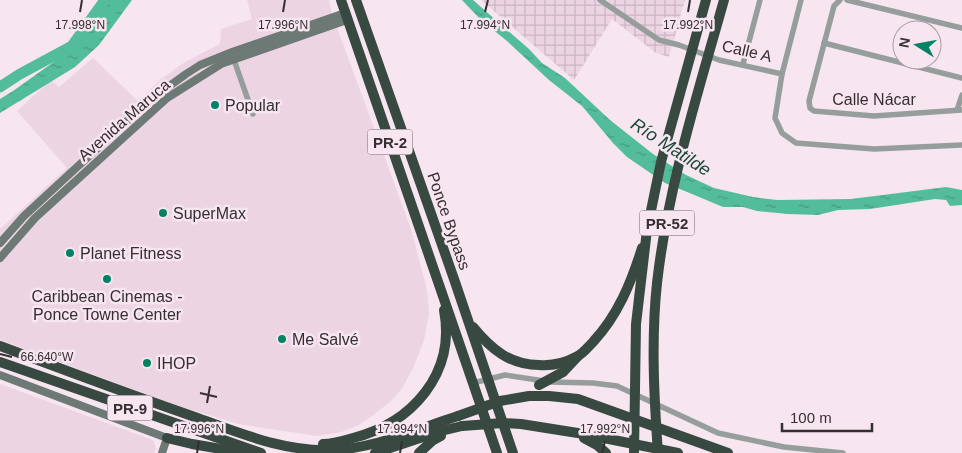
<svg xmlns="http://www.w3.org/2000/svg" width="962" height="453" font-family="Helvetica,sans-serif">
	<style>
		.built { fill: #ecd4e3 }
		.industrial { fill: url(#industrial-grid) }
		.water { fill: url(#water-ripples) }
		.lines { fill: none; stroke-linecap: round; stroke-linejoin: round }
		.river { stroke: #53bd9b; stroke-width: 11 }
		.street { stroke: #969e9b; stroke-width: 5.5 }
		.secondary { stroke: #6d7974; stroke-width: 8 }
		.highway { stroke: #384942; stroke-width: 10 }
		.highway-bridge { stroke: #384942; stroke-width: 10 }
		.ticks { fill: none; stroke: #352e32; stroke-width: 2 }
		.poi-dot { fill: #008365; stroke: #f7e5f0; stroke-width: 2 }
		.labels { text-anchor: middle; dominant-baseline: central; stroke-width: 5; stroke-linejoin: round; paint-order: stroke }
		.shield { fill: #f7e5f0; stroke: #6f656b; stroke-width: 1 }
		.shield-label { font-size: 15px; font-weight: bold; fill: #352e32 }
		.street-label { font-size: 16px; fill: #352e32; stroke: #f7e5f0 }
		.poi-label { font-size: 16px; fill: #352e32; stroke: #f7e5f0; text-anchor: start }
		.water-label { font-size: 18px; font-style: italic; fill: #1b493a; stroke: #f7e5f0 }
		.ticks-label { font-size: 12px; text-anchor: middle; fill: #352e32; stroke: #f7e5f0; stroke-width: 5; stroke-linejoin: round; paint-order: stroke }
	</style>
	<defs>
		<pattern id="industrial-grid" width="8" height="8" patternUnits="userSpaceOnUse" patternTransform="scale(1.25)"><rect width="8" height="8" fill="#ecd4e3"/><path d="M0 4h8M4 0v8" fill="none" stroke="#cbb6c3"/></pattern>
		<pattern id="water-ripples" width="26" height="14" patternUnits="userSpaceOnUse" patternTransform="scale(1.25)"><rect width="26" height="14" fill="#53bd9b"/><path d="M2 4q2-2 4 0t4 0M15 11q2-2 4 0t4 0" fill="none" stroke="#469a7f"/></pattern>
	</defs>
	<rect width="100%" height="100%" fill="#f7e5f0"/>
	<g class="built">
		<polygon points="247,0 329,0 332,14 411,229 427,290 429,314 424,340 414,366 403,387 391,401 376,413 359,425 341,432 317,436 238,424 170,403 0,340 0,229 67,168 17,111 51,80 59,87 93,58 138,101 161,79 185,62 220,44 221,29 252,19"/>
		<polygon points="0,384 153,440 156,448 154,453 0,453"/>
	</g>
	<polygon class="industrial" points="481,0 685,0 669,57 656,53 612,19 574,80"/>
	<g class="water">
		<polygon points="105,0 132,0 99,45 75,67 0,113 0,99 13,91 55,61 67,43 82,34 96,22 102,12"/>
		<polygon points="462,0 473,0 529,49 542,63 565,78 610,120 653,154 686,175 714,188 753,197 777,200 851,199 946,187 962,190 962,205 950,206 946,200 935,199 870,209 838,210 818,215 788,214 757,211 743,207 723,207 692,194 665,183 627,157 613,143 582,106 549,80 507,41 481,20"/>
	</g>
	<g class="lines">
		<polyline class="river" points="0,87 20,74 72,46 105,0"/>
		<g class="street">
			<polyline points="600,0 659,40 679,45 719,60 782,74"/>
			<polyline points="801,0 782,74 775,118 782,133 796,143 874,149 962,145"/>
			<polyline points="840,0 834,6 809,101 810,108 814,111 874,116 962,110"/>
			<polyline points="847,0 962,28"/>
			<polyline points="824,43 962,78"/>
			<polyline points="234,60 253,114"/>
			<polyline points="743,64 760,0"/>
			<polyline points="957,110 962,95"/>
			<polyline points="473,383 505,375 551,382 593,383 617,386 718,433 784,447 843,453"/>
		</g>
		<g class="secondary">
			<polyline points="0,243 24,216 115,132 150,100 186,74 200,65 232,52 345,13"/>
			<polyline points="0,258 35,218 167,98 221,64 347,20"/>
			<polyline points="0,375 167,438 162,453"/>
		</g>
		<g class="highway">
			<polyline points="341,0 497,453"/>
			<polyline points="356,0 454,279 513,453"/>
			<path d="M 473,327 C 491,349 510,365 539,365 C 552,366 565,363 576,357 C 583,354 588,347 593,342 C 618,315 631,283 642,248"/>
			<path d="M 0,346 C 64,370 128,394 192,416 C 238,432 282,452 331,450 C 374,449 417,429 458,416"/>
			<polyline points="0,362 261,453"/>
			<polyline points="500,401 529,396 549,396 578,399 728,453"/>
			<polyline points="503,423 521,424 584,434 678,453"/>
			<polyline points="167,438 192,444 244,453"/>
			<polyline points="584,438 597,445 606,453"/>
			<path d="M 323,444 C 333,444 343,441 353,438 C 412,423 456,374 444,310"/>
			<polyline points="375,453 441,431 462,426"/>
			<polyline points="419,453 432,441 441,436"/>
		</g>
		<g class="highway-bridge">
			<polyline points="539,385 563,372 578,356"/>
			<polyline points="458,416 500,401"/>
			<polyline points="462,426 503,423"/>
			<polyline points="634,453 636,324 647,230 661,162 706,0"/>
			<path d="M 658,453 C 654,397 651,339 657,283 C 668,186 698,93 724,0"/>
		</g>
	</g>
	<path class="ticks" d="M 80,12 L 82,0M 283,12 L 285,0M 485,12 L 488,0M 688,12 L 690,0M 0,354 L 12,357M 200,393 L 217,397M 207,403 L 210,386M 197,453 L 199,441M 400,453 L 402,441M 602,453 L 605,441"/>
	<g class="poi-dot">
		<circle cx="215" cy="105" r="5"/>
		<circle cx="163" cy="213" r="5"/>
		<circle cx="70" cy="253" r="5"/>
		<circle cx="107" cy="279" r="5"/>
		<circle cx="282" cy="339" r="5"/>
		<circle cx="147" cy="363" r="5"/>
	</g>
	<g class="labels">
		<g class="shield">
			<rect x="367.5" y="129.5" width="45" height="25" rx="4"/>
			<rect x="639.5" y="210.5" width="55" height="25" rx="4"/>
			<rect x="107.5" y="395.5" width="45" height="25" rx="4"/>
		</g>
		<g class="shield-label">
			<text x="390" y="142">PR-2</text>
			<text x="667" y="223">PR-52</text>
			<text x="130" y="408">PR-9</text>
		</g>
		<g class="street-label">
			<text transform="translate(747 51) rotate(13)">Calle A</text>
			<text x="874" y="99">Calle Nácar</text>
			<text transform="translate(124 120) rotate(-41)">Avenida Maruca</text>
			<text transform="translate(449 221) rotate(71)">Ponce Bypass</text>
		</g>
		<g class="poi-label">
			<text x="225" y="105">Popular</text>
			<text x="173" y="213">SuperMax</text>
			<text x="80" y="253">Planet Fitness</text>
			<text x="107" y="296" text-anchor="middle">Caribbean Cinemas -<tspan x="107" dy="18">Ponce Towne Center</tspan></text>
			<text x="292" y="339">Me Salvé</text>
			<text x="157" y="363">IHOP</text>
		</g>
		<g class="water-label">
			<text transform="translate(671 147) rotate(33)">Río Matilde</text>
		</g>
	</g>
	<g class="ticks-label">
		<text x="80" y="29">17.998°N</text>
		<text x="283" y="29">17.996°N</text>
		<text x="485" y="29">17.994°N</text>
		<text x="688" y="29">17.992°N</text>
		<text x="47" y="361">66.640°W</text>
		<text x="199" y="433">17.996°N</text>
		<text x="402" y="433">17.994°N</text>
		<text x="605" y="433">17.992°N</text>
	</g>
	<g transform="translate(917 45) rotate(281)"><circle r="24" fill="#f7e5f0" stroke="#a99ca4"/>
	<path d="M0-4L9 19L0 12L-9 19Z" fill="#008365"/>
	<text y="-8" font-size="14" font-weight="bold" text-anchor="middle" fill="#352e32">N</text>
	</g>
	<path d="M782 423v8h90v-8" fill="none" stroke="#352e32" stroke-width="2.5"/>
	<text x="790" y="423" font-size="15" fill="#352e32" stroke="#f7e5f0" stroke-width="4" paint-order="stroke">100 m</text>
</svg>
